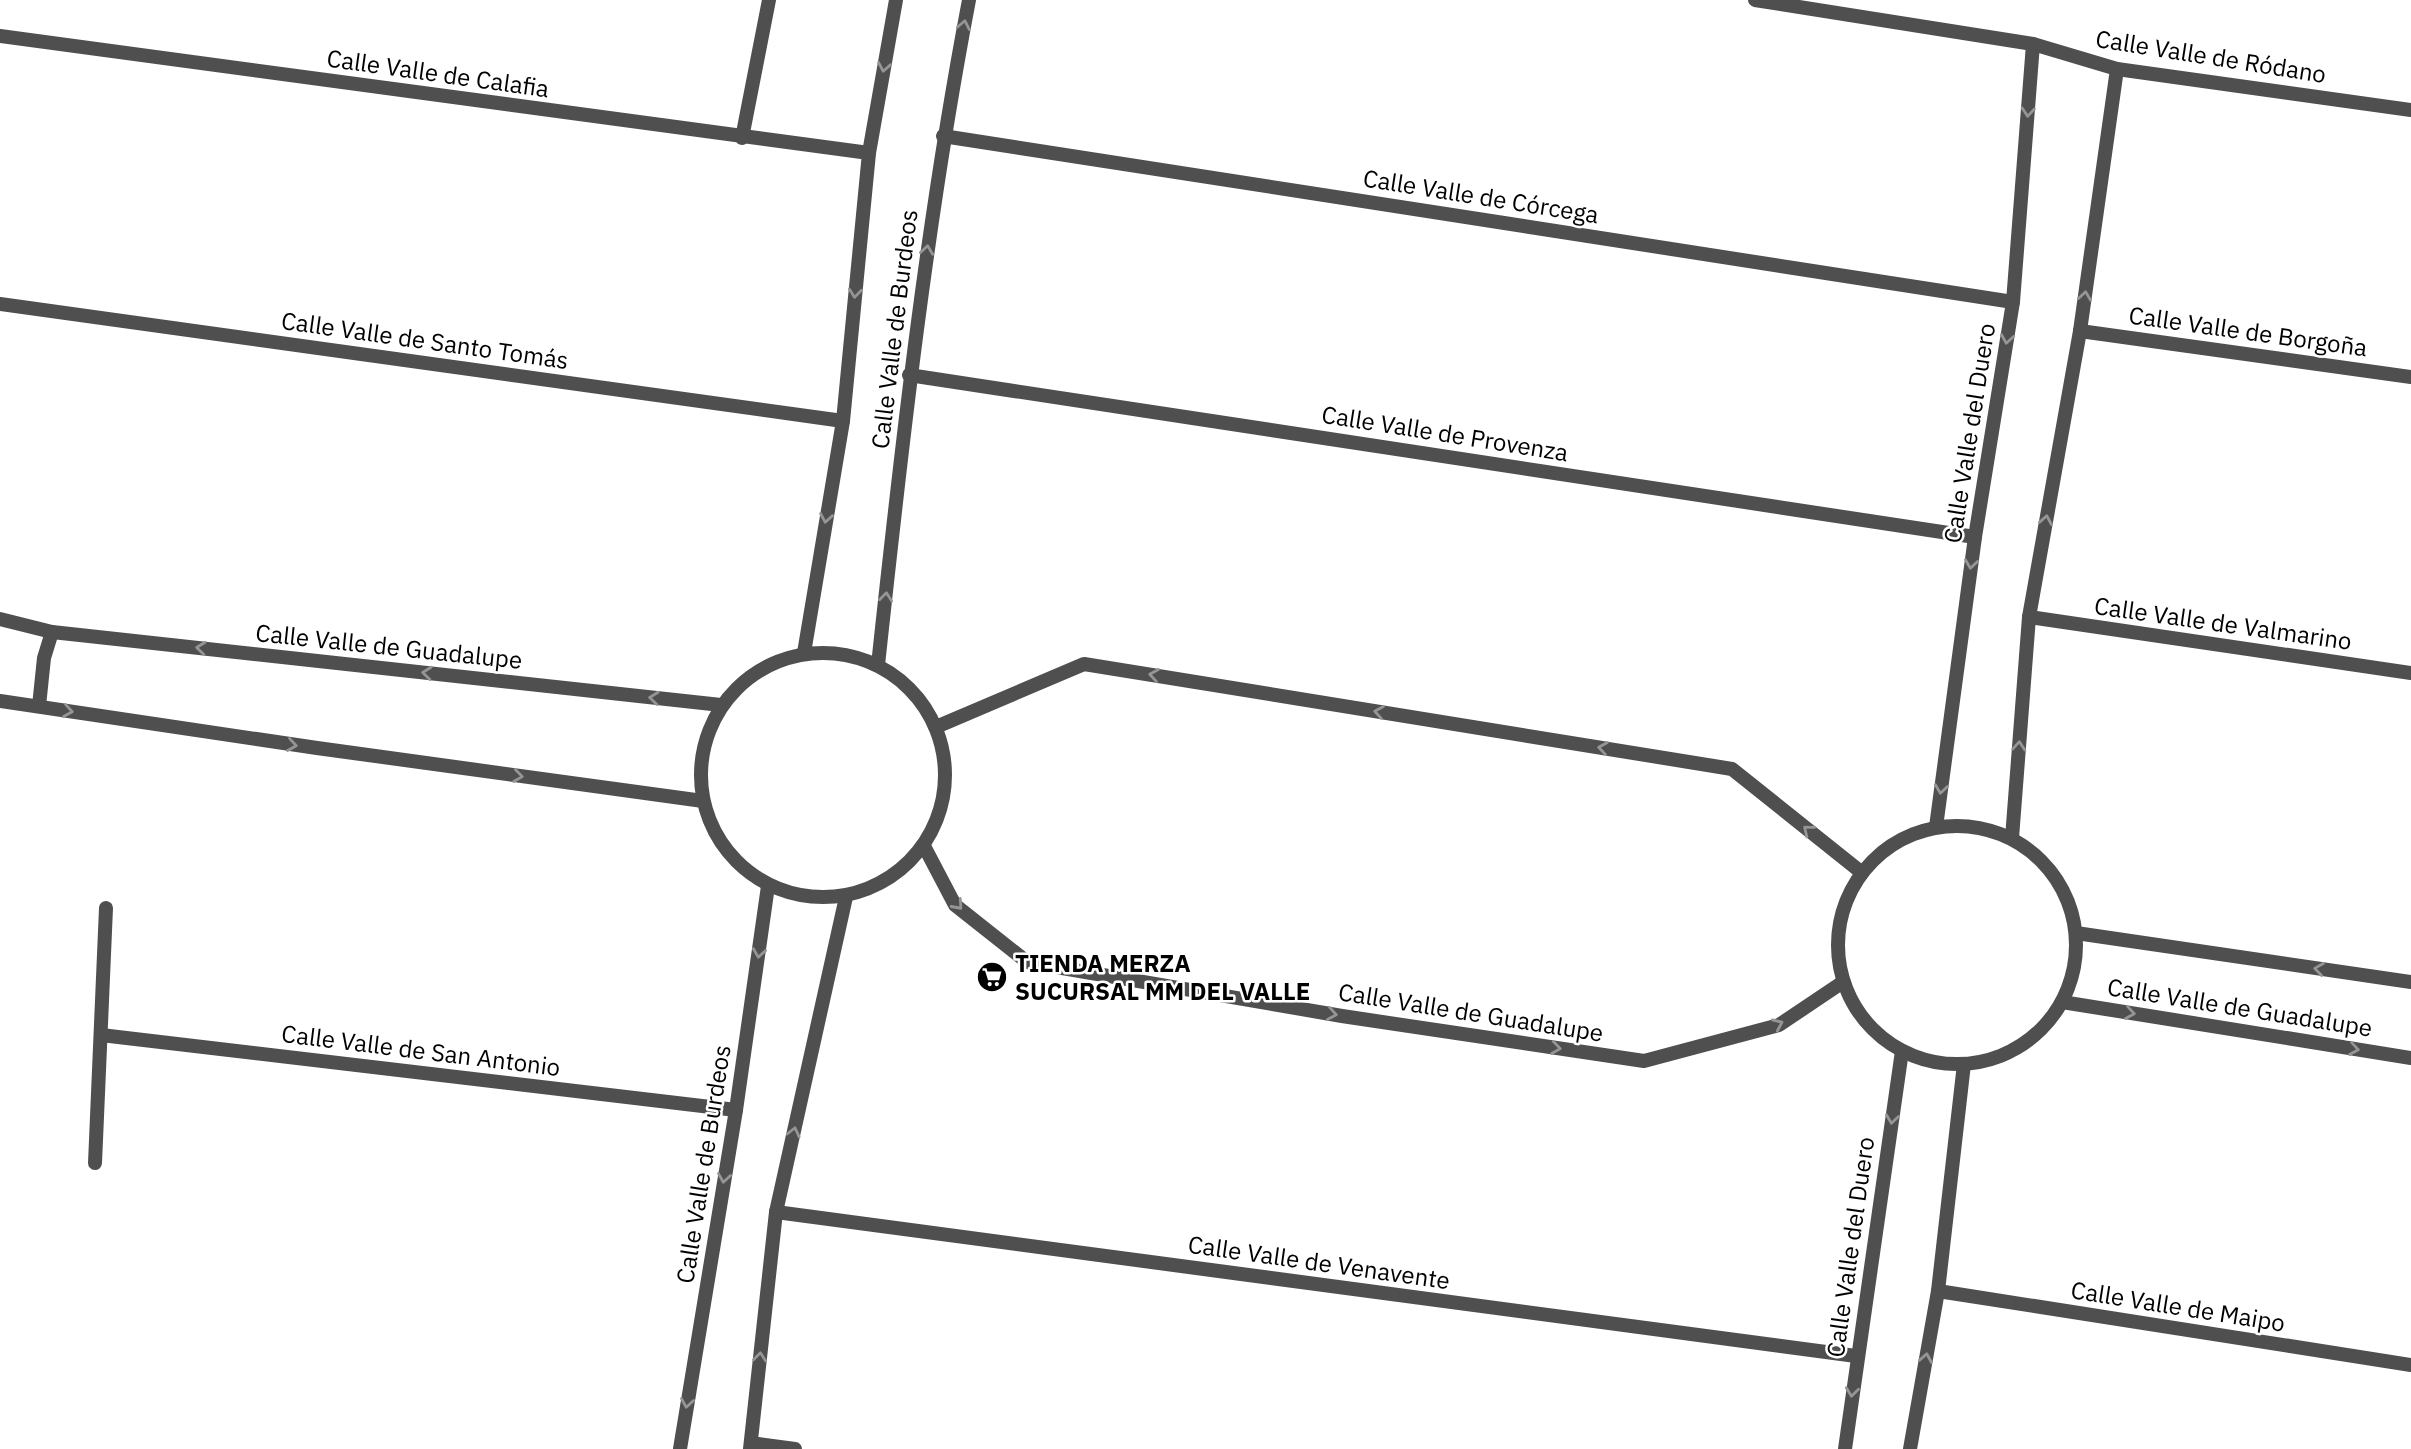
<svg xmlns="http://www.w3.org/2000/svg" width="2411" height="1449" font-family="'IBM Plex Sans',sans-serif">
	<style>
		.lines { fill: none; stroke-linecap: round; stroke-linejoin: round }
		.minor { stroke: #4f4f4f; stroke-width: 14 }
		.oneway { stroke: #959595 }
		.labels { text-anchor: middle; dominant-baseline: central; stroke-width: 5; stroke-linejoin: round; paint-order: stroke }
		.street-label { font-size: 24px; fill: #000; stroke: #fff }
		.poi-label { font-size: 24px; font-weight: bold; fill: #000; stroke: #fff; text-anchor: start }
	</style>
	<rect width="100%" height="100%" fill="#fff"/>
	<g class="lines">
		<g class="minor">
			<polyline points="1755,0 2033,44 2117,69 2411,110"/>
			<polyline points="0,36 869,153"/>
			<polyline points="943,136 2013,302"/>
			<polyline points="742,138 769,0"/>
			<polyline points="0,304 843,421"/>
			<polyline points="2080,331 2411,377"/>
			<polyline points="909,375 1975,537"/>
			<polyline points="2029,617 2411,673"/>
			<polyline points="0,619 52,632 721,705"/>
			<circle cx="823" cy="775" r="122"/>
			<polyline points="804,653 843,421 869,153 896,0"/>
			<path d="M 878,665 C 902,442 927,220 969,0"/>
			<polyline points="0,701 317,748 703,801"/>
			<polyline points="39,706 44,658 52,632"/>
			<polyline points="936,727 1084,664 1732,769 1861,872"/>
			<circle cx="1957" cy="945" r="119"/>
			<polyline points="1936,827 1975,537 2013,302 2033,44"/>
			<polyline points="2012,838 2029,617 2080,331 2117,69"/>
			<polyline points="924,846 955,905 1027,962 1342,1016 1644,1061 1779,1025 1843,982"/>
			<polyline points="2076,933 2411,982"/>
			<polyline points="2062,1002 2411,1058"/>
			<polyline points="101,1035 736,1110"/>
			<polyline points="95,1163 106,908"/>
			<polyline points="776,1212 1856,1356"/>
			<polyline points="1938,1291 2411,1365"/>
			<polyline points="751,1443 795,1449"/>
			<polyline points="680,1449 736,1110 768,886"/>
			<polyline points="750,1449 776,1212 846,897"/>
			<polyline points="1845,1449 1902,1051"/>
			<polyline points="1910,1449 1938,1291 1964,1064"/>
		</g>
	</g>
	<defs><path id="oneway-chevron" d="M-2-3.5L2.5 0L-2 3.5" fill="none" stroke-width="1.6" stroke-linecap="round" stroke-linejoin="round" transform="scale(1.75)"/></defs>
	<g class="oneway">
		<use href="#oneway-chevron" transform="translate(964 25) rotate(-79)"/>
		<use href="#oneway-chevron" transform="translate(884 67) rotate(100)"/>
		<use href="#oneway-chevron" transform="translate(2028 112) rotate(95)"/>
		<use href="#oneway-chevron" transform="translate(927 250) rotate(-82)"/>
		<use href="#oneway-chevron" transform="translate(855 293) rotate(96)"/>
		<use href="#oneway-chevron" transform="translate(2085 296) rotate(-82)"/>
		<use href="#oneway-chevron" transform="translate(2007 339) rotate(99)"/>
		<use href="#oneway-chevron" transform="translate(826 518) rotate(100)"/>
		<use href="#oneway-chevron" transform="translate(2046 520) rotate(-80)"/>
		<use href="#oneway-chevron" transform="translate(1971 564) rotate(98)"/>
		<use href="#oneway-chevron" transform="translate(886 597) rotate(-84)"/>
		<use href="#oneway-chevron" transform="translate(201 648) rotate(-174)"/>
		<use href="#oneway-chevron" transform="translate(427 673) rotate(-174)"/>
		<use href="#oneway-chevron" transform="translate(1154 675) rotate(-171)"/>
		<use href="#oneway-chevron" transform="translate(654 698) rotate(-174)"/>
		<use href="#oneway-chevron" transform="translate(68 711) rotate(9)"/>
		<use href="#oneway-chevron" transform="translate(1379 712) rotate(-171)"/>
		<use href="#oneway-chevron" transform="translate(292 745) rotate(9)"/>
		<use href="#oneway-chevron" transform="translate(2019 746) rotate(-86)"/>
		<use href="#oneway-chevron" transform="translate(1603 748) rotate(-171)"/>
		<use href="#oneway-chevron" transform="translate(518 776) rotate(8)"/>
		<use href="#oneway-chevron" transform="translate(1941 789) rotate(98)"/>
		<use href="#oneway-chevron" transform="translate(1808 830) rotate(-141)"/>
		<use href="#oneway-chevron" transform="translate(958 905) rotate(48)"/>
		<use href="#oneway-chevron" transform="translate(759 953) rotate(98)"/>
		<use href="#oneway-chevron" transform="translate(2319 969) rotate(-172)"/>
		<use href="#oneway-chevron" transform="translate(2130 1013) rotate(9)"/>
		<use href="#oneway-chevron" transform="translate(1332 1014) rotate(10)"/>
		<use href="#oneway-chevron" transform="translate(1778 1024) rotate(-24)"/>
		<use href="#oneway-chevron" transform="translate(1556 1048) rotate(8)"/>
		<use href="#oneway-chevron" transform="translate(2354 1049) rotate(9)"/>
		<use href="#oneway-chevron" transform="translate(1892 1119) rotate(98)"/>
		<use href="#oneway-chevron" transform="translate(794 1132) rotate(-77)"/>
		<use href="#oneway-chevron" transform="translate(724 1178) rotate(99)"/>
		<use href="#oneway-chevron" transform="translate(760 1357) rotate(-84)"/>
		<use href="#oneway-chevron" transform="translate(1926 1358) rotate(-80)"/>
		<use href="#oneway-chevron" transform="translate(1852 1392) rotate(97)"/>
		<use href="#oneway-chevron" transform="translate(687 1403) rotate(99)"/>
	</g>
	<defs>
		<g id="supermarket-disc" transform="scale(1.575)"><circle r="9.5" fill="#000" stroke="#fff"/><path d="M-6-5.5h2.5l.6 2H6L4.5 2H-2.5L-4.4-4H-6ZM-1.5 3.2a1.3 1.3 0 1 0 .1 0ZM3 3.2a1.3 1.3 0 1 0 .1 0Z" fill="#fff"/></g>
	</defs>
	<g fill-rule="evenodd">
		<use href="#supermarket-disc" x="992" y="977"/>
	</g>
	<g class="labels">
		<g class="street-label">
			<text transform="translate(2211 56) rotate(9)">Calle Valle de Ródano</text>
			<text transform="translate(438 73) rotate(8)">Calle Valle de Calafia</text>
			<text transform="translate(1481 196) rotate(9)">Calle Valle de Córcega</text>
			<text transform="translate(894 329) rotate(-83)">Calle Valle de Burdeos</text>
			<text transform="translate(2248 331) rotate(8)">Calle Valle de Borgoña</text>
			<text transform="translate(425 340) rotate(8)">Calle Valle de Santo Tomás</text>
			<text transform="translate(1445 433) rotate(9)">Calle Valle de Provenza</text>
			<text transform="translate(1969 433) rotate(-81)">Calle Valle del Duero</text>
			<text transform="translate(2223 623) rotate(8)">Calle Valle de Valmarino</text>
			<text transform="translate(389 646) rotate(6)">Calle Valle de Guadalupe</text>
			<text transform="translate(2240 1007) rotate(9)">Calle Valle de Guadalupe</text>
			<text transform="translate(1471 1012) rotate(9)">Calle Valle de Guadalupe</text>
			<text transform="translate(421 1050) rotate(7)">Calle Valle de San Antonio</text>
			<text transform="translate(703 1164) rotate(-81)">Calle Valle de Burdeos</text>
			<text transform="translate(1850 1247) rotate(-82)">Calle Valle del Duero</text>
			<text transform="translate(1319 1262) rotate(8)">Calle Valle de Venavente</text>
			<text transform="translate(2178 1306) rotate(9)">Calle Valle de Maipo</text>
		</g>
		<g class="poi-label">
			<text x="1015" y="963">TIENDA MERZA<tspan x="1015" dy="28">SUCURSAL MM DEL VALLE</tspan></text>
		</g>
	</g>
</svg>
